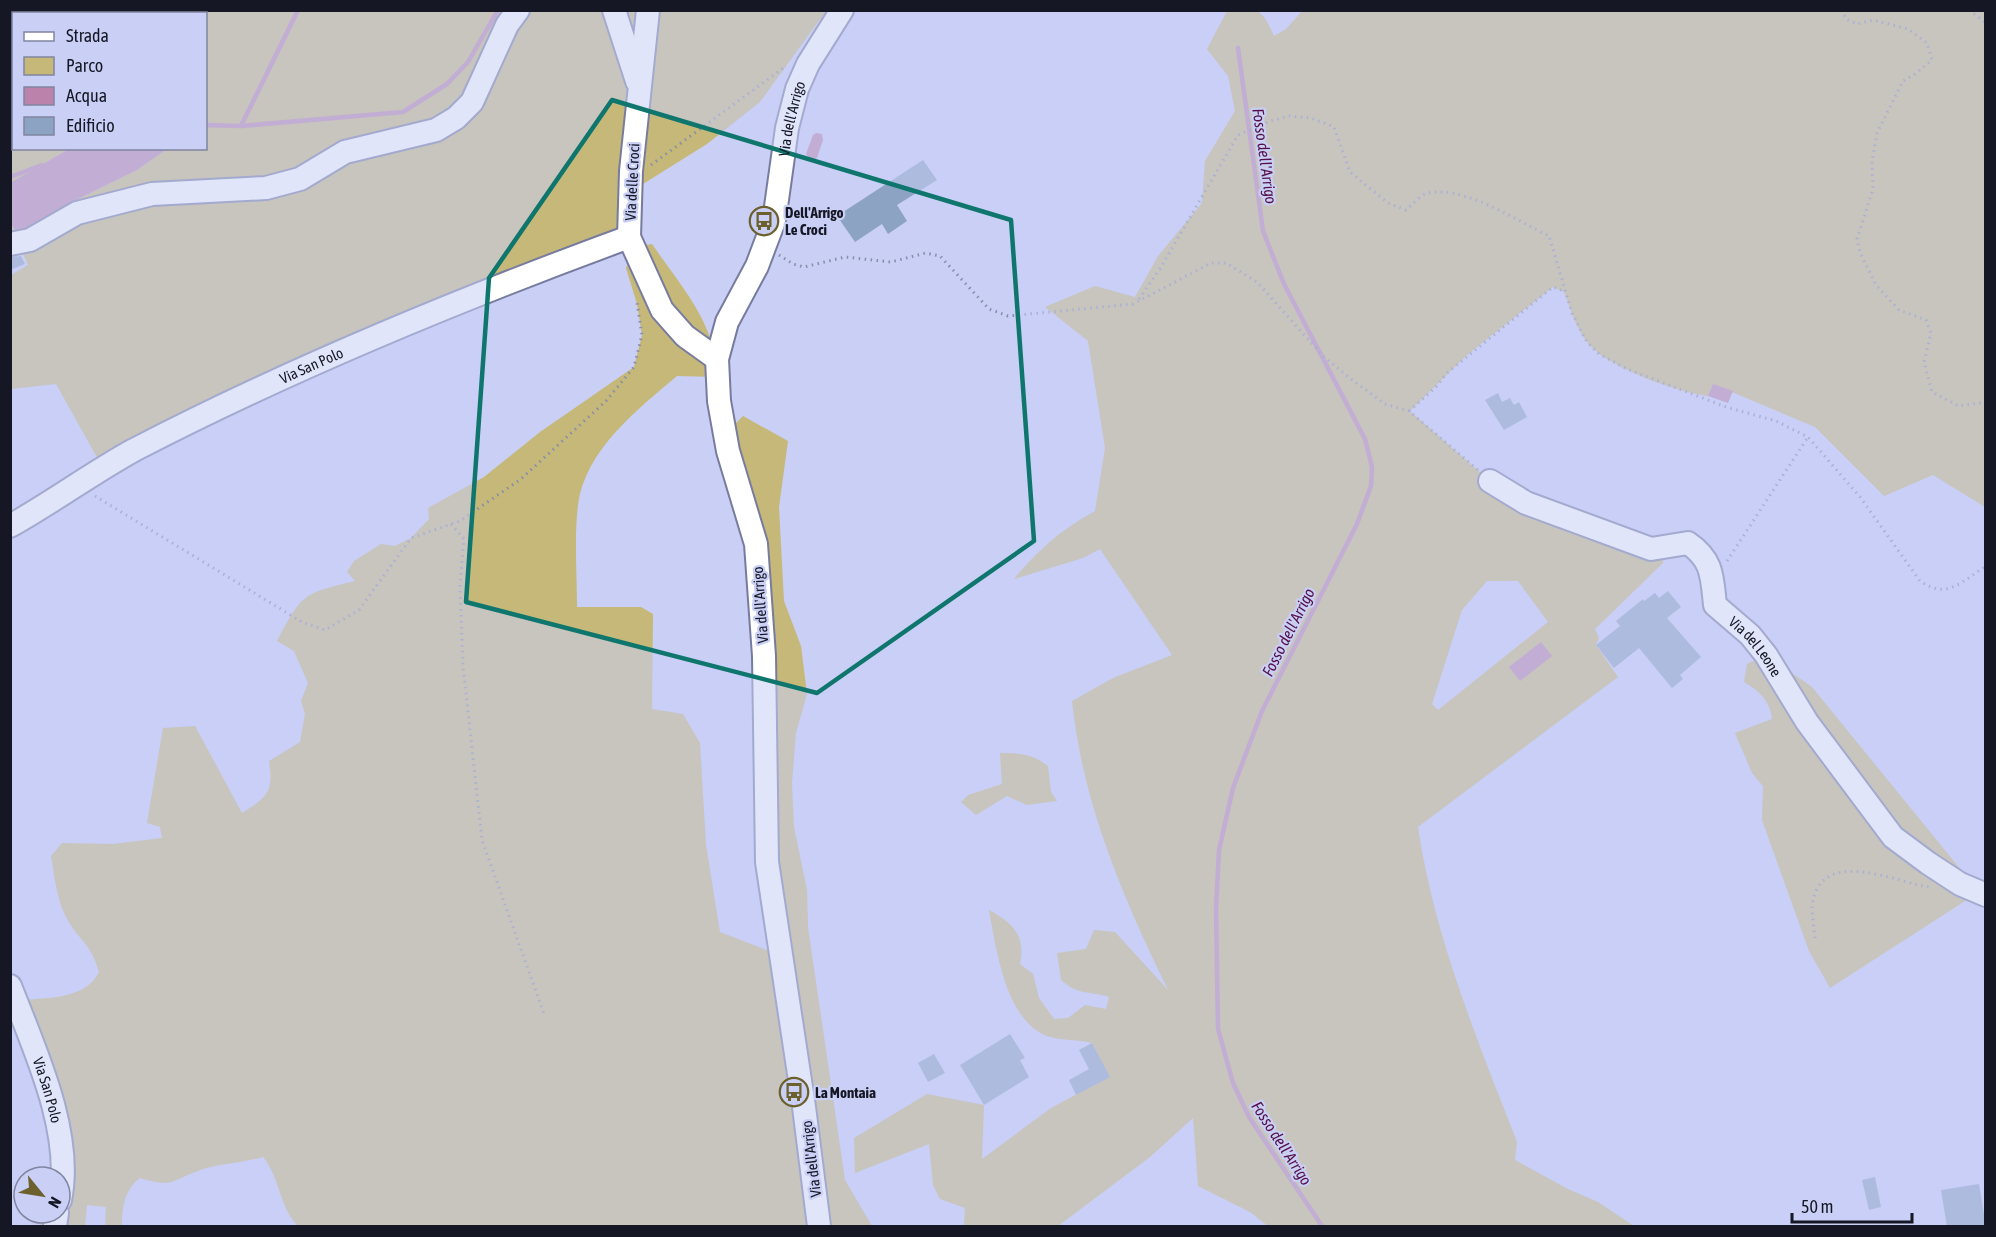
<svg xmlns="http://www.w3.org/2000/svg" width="1996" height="1237" font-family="'Asap Condensed',sans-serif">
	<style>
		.green { fill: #c5b878; fill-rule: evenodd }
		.water { fill: #bb83ab }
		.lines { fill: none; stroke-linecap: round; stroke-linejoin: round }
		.stream { stroke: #bb83ab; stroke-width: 4.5 }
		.building { fill: #8da3c3 }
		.minor-casing { stroke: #777c9f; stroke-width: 26 }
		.path { stroke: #888daa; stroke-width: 3; stroke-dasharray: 1.5 4.5; stroke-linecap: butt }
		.minor { stroke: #fff; stroke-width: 22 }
		.marked { fill: none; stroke: #0f766e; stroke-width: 4.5; stroke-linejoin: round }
		.labels { text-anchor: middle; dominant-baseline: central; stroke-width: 4.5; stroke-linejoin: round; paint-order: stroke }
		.street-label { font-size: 15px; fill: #151724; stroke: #c9cff5 }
		.poi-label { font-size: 15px; font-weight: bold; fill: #151724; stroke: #c9cff5; text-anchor: start }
		.water-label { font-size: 16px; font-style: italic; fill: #551147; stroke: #c9cff5 }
	</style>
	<rect width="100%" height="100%" fill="#c9cff5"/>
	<g class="green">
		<path d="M 1303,10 L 1985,11 L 1985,507 L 1933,475 L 1884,496 L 1815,427 L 1713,384 L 1708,396 C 1677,392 1606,367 1587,342 C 1576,328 1570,308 1564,292 L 1553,287 L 1467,355 L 1410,411 L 1490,481 L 1664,547 L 1663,563 L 1595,629 L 1599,638 L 1596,645 L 1618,677 L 1418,827 C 1434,936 1477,1039 1517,1142 L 1515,1160 L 1568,1189 L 1598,1202 L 1634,1226 L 1268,1226 L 1250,1212 L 1198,1186 L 1193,1118 L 1150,1157 L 1058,1226 L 964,1226 L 965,1208 L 940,1199 L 933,1185 L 929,1144 L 855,1173 L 854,1138 L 927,1094 L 984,1105 L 982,1159 L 1051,1108 L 1109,1077 L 1092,1043 C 1076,1039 1062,1041 1047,1036 C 1005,1020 996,947 989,910 C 1013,923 1026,936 1020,964 L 1033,974 L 1039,998 L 1054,1019 L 1068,1018 L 1085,1005 L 1106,1009 L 1109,997 C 1087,990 1079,996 1061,980 L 1057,953 L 1086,949 L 1094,930 L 1115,932 L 1168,990 C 1123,897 1083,805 1072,701 L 1113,678 L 1172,655 L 1100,549 L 1083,558 L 1014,579 C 1039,549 1061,530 1095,511 L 1105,448 L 1088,341 L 1045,307 L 1095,286 L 1135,297 L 1158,256 L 1202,203 L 1205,161 L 1235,111 L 1228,76 L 1207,49 L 1227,11 C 1260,11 1260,5 1274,36 L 1286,29 ZM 1487,581 L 1518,581 L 1548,622 L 1438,710 L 1432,704 L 1462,610 Z"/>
		<polygon points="11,11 826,11 760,102 707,144 643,184 640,227 104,470 56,384 11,389 11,275 28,265 20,247 11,236 10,224 16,232 38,226 66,205 137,170 167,149 206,148 206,14 14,14 14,148 69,149 11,183"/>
		<path d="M 652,244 C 682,288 715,322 718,377 L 677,376 C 638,409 585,450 578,505 C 574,538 577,573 577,607 L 641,607 L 653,614 L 652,709 L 683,714 L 700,743 L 706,845 L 720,932 L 785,957 L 773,879 L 768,674 L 730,429 L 743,416 L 788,441 L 779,507 L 784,601 L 801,646 L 807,694 L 796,733 L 792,783 L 794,827 L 807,890 L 808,927 L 845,1180 L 872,1226 L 298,1226 C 279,1207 280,1177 263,1157 C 243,1163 215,1164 198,1171 C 169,1181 174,1188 140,1178 C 124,1190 122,1208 122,1226 L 105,1226 L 106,1207 L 87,1205 L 85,1226 L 39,1226 L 62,1189 L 16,1001 C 44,997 85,1001 99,972 C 91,945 84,945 70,924 C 57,904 55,879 51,856 L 62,843 L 113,844 L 162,838 L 160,827 L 147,823 L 163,728 L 195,726 L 242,813 C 267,797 274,793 269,761 L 300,742 L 305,714 L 301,701 L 308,683 L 294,651 L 277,641 C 303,593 302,594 355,581 L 347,572 L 354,561 L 381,544 L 395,546 L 411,538 L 429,519 L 428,508 L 484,477 L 540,432 L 634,367 L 642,335 L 637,304 L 626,268 L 634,247 Z"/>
		<path d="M 1766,655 L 1812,687 L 1979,892 L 1830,988 L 1809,951 L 1762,820 L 1763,786 L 1752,773 L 1735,733 L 1772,719 C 1770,701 1760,691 1744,682 L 1747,664 Z"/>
		<path d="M 1000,753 C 1020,753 1032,754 1048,766 L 1051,792 L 1057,801 L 1027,805 L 1007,796 L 976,815 L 961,802 L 968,795 L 1002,784 Z"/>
	</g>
	<g class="water">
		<polygon points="816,133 822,134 823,140 817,158 811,161 806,154 813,135"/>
		<polygon points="69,149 167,149 137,170 66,205 24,234 16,232 11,224 10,183"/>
		<polygon points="1713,384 1733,391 1728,403 1708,396"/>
		<polygon points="1541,642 1552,656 1520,681 1509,667"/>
	</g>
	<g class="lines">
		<g class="stream">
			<polyline points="1238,48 1263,231 1284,284 1365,439 1372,467 1371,486 1357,524 1262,711 1233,788 1219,850 1216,909 1218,1029 1233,1083 1249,1117 1322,1226"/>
			<polyline points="206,125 241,126 403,112 447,84 468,62 498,10"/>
			<polyline points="241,126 298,10"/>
			<polyline points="10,177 42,165"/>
		</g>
	</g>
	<g class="building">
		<polygon points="923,160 937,180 897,205 907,221 888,234 882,224 855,242 837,216"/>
		<polygon points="21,256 25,264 10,270 10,257"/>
		<polygon points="1498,393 1502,402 1510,398 1514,405 1519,402 1527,417 1504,430 1485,400"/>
		<polygon points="1668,591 1681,607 1667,618 1701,657 1680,675 1683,679 1672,688 1639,648 1614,668 1596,645 1620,626 1616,621 1643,599 1644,601 1655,593 1659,598"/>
		<polygon points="1010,1034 1025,1058 1020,1060 1029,1077 984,1105 960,1065"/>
		<polygon points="1092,1043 1110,1077 1076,1095 1069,1080 1089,1069 1079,1050"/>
		<polygon points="934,1054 945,1073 928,1082 918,1063"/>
		<polygon points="1875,1177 1881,1207 1869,1210 1862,1180"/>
		<polygon points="1979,1184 1986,1227 1947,1227 1941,1190"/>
	</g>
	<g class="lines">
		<g class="minor-casing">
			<g id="minor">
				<polyline points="614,10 637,81"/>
				<polyline points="648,10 631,171 629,237 662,310 685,336 717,359"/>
				<polyline points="10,244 30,240 77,213 152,194 266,188 300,179 345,152 436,130 456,118 472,102 507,25 518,10"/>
				<path id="s1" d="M 1490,481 L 1526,503 L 1651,549 L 1688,543 C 1713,560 1712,577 1715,605 L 1750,635 L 1766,655 L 1807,722 L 1893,837 L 1928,863 L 1960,884 L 1986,895"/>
				<path id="s2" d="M 10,526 C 53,502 92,473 134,450 C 294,367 460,299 629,237"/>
				<path id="s3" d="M 10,986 C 34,1048 74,1133 60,1200"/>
				<polyline points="55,1226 57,1213"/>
				<path id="s4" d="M 819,1226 L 804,1107 L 767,862 L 764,656 L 756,544 L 728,451 L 719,401 L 717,359 L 727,322 L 757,266 L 774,221 L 787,128 L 797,89 L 808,64 L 842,10"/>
			</g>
		</g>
		<g class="path">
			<polyline points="1847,10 1844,15 1846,19 1857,24 1873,20 1908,29 1927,43 1932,60 1915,74 1903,81 1877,133 1872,162 1873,189 1857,239 1860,253 1876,285 1899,310 1926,320 1931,333 1924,362 1932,392 1959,406 1986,402"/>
			<polyline points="1969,10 1986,23"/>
			<polyline points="651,165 786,66"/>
			<polyline points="779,255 793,264 804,267 845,257 891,262 926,253 940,256 989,309 1008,316 1133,304 1211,263 1226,263 1257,282 1323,356 1351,379 1385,404 1409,411 1478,470"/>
			<path d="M 1139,299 L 1161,267 L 1238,135 L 1270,121 L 1289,116 L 1311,118 L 1334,127 L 1350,172 L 1388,203 L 1406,210 C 1412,205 1420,195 1428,193 C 1463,185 1518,221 1549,236 L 1572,313 L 1587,342 L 1599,354 L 1627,369 L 1726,407 L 1776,421 L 1808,437 L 1860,497 L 1920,581 C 1947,600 1961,582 1986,566"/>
			<polyline points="1409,411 1436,387 1447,373 1553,287 1564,291"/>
			<polyline points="95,496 302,622 325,630 359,610 411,538 460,521 521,479 606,401 634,367 642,335 637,303"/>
			<polyline points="451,524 464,539 460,584 463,666 482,840 544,1014"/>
			<polyline points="1727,561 1808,437"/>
			<path d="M 1815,938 C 1814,926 1810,908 1814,896 C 1829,849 1898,883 1929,887"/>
		</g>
		<use href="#minor" class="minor"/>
	</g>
	<path d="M0 0H1996V1237H0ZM 612,100 L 1011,220 L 1034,541 L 817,693 L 466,602 L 489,278 Z" fill="#c9cff5" fill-opacity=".55" fill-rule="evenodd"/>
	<path class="marked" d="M 612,100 L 1011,220 L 1034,541 L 817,693 L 466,602 L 489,278 Z"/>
	<defs>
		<g id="bus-ring" transform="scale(1.5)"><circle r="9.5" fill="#c9cff5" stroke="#6c612e" stroke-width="1.5"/><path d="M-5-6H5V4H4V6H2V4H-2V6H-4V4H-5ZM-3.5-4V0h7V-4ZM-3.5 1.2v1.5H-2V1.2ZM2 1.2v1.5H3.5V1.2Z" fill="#6c612e"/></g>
	</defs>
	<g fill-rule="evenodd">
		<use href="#bus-ring" x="764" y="221"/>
		<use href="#bus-ring" x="794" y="1092"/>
	</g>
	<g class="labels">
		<g class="street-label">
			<text stroke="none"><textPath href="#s4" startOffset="1130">Via dell'Arrigo</textPath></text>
			<text transform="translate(632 182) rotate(-87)">Via delle Croci</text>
			<text stroke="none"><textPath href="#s2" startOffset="342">Via San Polo</textPath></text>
			<text transform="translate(760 605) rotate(-94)">Via dell'Arrigo</text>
			<text stroke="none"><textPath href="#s1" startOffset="342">Via del Leone</textPath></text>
			<text stroke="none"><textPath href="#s3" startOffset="111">Via San Polo</textPath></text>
			<text transform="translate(811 1159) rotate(-97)">Via dell'Arrigo</text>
		</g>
		<g class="poi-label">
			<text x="785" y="212">Dell'Arrigo<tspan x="785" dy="17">Le Croci</tspan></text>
			<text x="815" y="1092">La Montaia</text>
		</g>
		<g class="water-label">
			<text transform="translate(1265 156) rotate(82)">Fosso dell'Arrigo</text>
			<text transform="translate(1288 632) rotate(-63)">Fosso dell'Arrigo</text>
			<text transform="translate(1282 1143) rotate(57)">Fosso dell'Arrigo</text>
		</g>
	</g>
	<rect width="1996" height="1237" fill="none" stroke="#151724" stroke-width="24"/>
	<rect x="12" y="12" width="195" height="138" fill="#c9cff5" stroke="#8185a1" stroke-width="1.5"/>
	<rect x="24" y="32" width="30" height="9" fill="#ffffff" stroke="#8185a1" stroke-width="1.5"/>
	<text x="66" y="42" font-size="18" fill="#151724">Strada</text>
	<rect x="24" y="57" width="30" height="18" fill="#c5b878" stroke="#8185a1" stroke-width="1.5"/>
	<text x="66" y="72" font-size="18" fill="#151724">Parco</text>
	<rect x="24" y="87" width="30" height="18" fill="#bb83ab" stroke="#8185a1" stroke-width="1.5"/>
	<text x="66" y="102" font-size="18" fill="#151724">Acqua</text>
	<rect x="24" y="117" width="30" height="18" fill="#8da3c3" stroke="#8185a1" stroke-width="1.5"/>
	<text x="66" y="132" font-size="18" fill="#151724">Edificio</text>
	<g transform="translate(42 1195) rotate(120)"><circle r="28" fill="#c9cff5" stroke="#8185a1" stroke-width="1.5"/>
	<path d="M0-4.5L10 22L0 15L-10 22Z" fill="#6c612e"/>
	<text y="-9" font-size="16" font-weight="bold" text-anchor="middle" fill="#151724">N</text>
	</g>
	<path d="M1792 1213v9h120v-9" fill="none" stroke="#151724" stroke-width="3"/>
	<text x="1801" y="1213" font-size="18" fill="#151724" stroke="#c9cff5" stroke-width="4.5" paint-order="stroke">50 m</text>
</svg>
